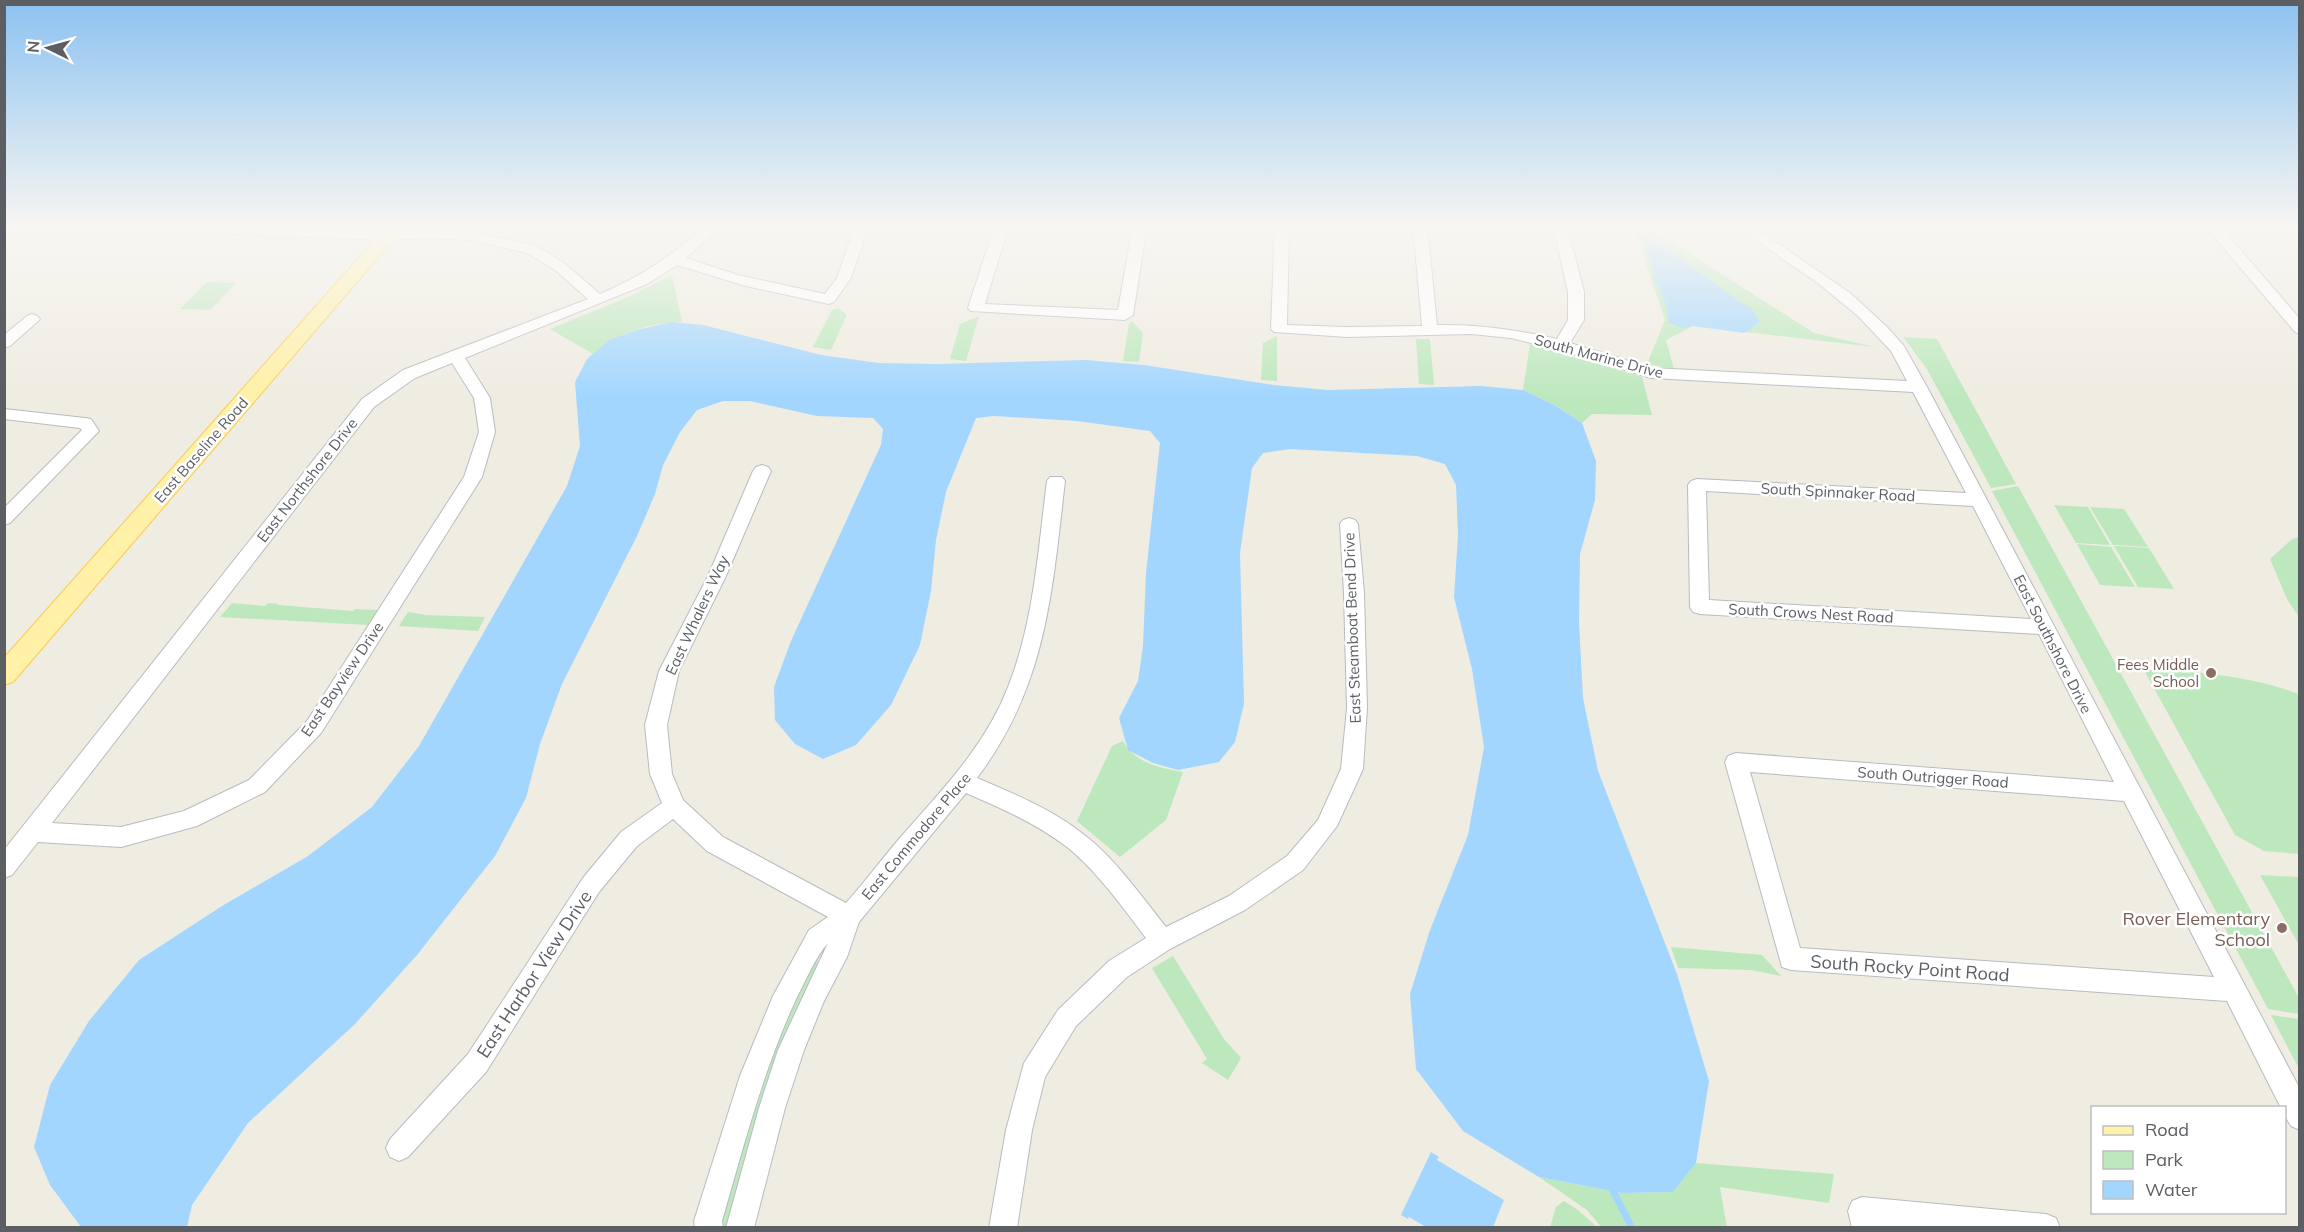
<svg xmlns="http://www.w3.org/2000/svg" width="2304" height="1232" font-family="Mulish,sans-serif">
	<style>
		.green { fill: #bde8bd }
		.water { fill: #a2d6ff }
		.lines { fill: none; stroke-linecap: round; stroke-linejoin: round }
		.stream { stroke: #a2d6ff; stroke-width: 7 }
		.minor-casing { stroke: #b8bbc0; stroke-width: 2 }
		.major-casing { stroke: #facb50; stroke-width: 2 }
		.minor { fill: #fff; fill-rule: evenodd }
		.major { fill: #fff1a7; fill-rule: evenodd }
		.education-dot { fill: #8d6e63; stroke: #fff; stroke-width: 2 }
		.labels { text-anchor: middle; dominant-baseline: central; stroke-width: 5; stroke-linejoin: round; paint-order: stroke }
		.street-label { font-size: 15px; fill: #5b5f64; stroke: #fff }
		.education-label { font-size: 15px; fill: #785e54; stroke: #fff; text-anchor: end }
		.near-education-label { font-size: 18px; fill: #785e54; stroke: #fff; text-anchor: end }
		.near-street-label { font-size: 18px; fill: #5b5f64; stroke: #fff }
	</style>
	<rect width="100%" height="100%" fill="#efece2"/>
	<g class="green">
		<polygon points="1633,225 1654,225 1656,232 1814,333 1875,347 1693,326 1666,340 1674,369 1647,364 1665,320"/>
		<path d="M 672,275 L 682,322 C 650,323 617,332 593,354 L 550,329 L 633,295 Z"/>
		<polygon points="207,282 236,283 210,310 180,309"/>
		<polygon points="838,308 846,314 846,317 831,350 813,347 832,310"/>
		<polygon points="979,316 966,361 950,359 960,324"/>
		<polygon points="1132,321 1143,333 1139,362 1123,361 1129,323"/>
		<polygon points="1277,336 1277,381 1261,380 1263,343"/>
		<polygon points="1903,337 1937,339 2016,484 1991,488 1927,369"/>
		<polygon points="1416,339 1430,339 1434,385 1419,384"/>
		<polygon points="1530,344 1642,377 1652,415 1592,414 1582,423 1556,406 1523,390"/>
		<polygon points="2018,486 2299,998 2299,1014 2268,1009 1992,491"/>
		<polygon points="2054,505 2088,507 2110,545 2076,543"/>
		<polygon points="2090,507 2124,509 2148,547 2113,545"/>
		<polygon points="2299,537 2300,537 2299,617 2287,599 2270,559 2292,539"/>
		<polygon points="2077,544 2111,547 2135,587 2100,585"/>
		<polygon points="2114,546 2149,548 2174,589 2138,587"/>
		<polygon points="232,603 265,606 268,603 278,604 278,605 353,611 355,609 378,610 368,625 220,617"/>
		<polygon points="408,612 426,615 485,617 478,631 399,626"/>
		<path d="M 2144,670 C 2197,671 2250,676 2299,694 L 2299,854 L 2264,851 L 2235,835 Z"/>
		<path d="M 1123,741 C 1135,763 1160,768 1183,772 L 1166,820 L 1120,857 L 1077,821 L 1112,746 Z"/>
		<polygon points="2260,875 2299,877 2299,945"/>
		<polygon points="1671,947 1762,955 1781,976 1751,970 1678,968"/>
		<polygon points="1173,956 1224,1039 1241,1058 1228,1080 1202,1063 1207,1059 1152,968"/>
		<polygon points="818,961 820,963 730,1227 719,1227 761,1080 779,1034 814,962"/>
		<polygon points="2271,1015 2299,1019 2299,1069"/>
		<polygon points="1696,1163 1834,1174 1829,1203 1720,1187 1727,1228 1601,1227 1587,1210 1539,1177 1622,1193 1673,1192"/>
		<polygon points="1564,1201 1578,1210 1597,1227 1550,1227 1556,1207"/>
	</g>
	<g class="water">
		<polygon points="1647,239 1663,245 1737,300 1752,309 1760,322 1744,333 1693,326 1682,328 1669,323 1665,302 1654,279 1652,263 1642,241"/>
		<polygon points="672,322 703,325 821,355 879,363 936,364 1086,360 1144,365 1273,385 1328,390 1481,386 1523,390 1556,406 1582,423 1596,461 1595,500 1580,554 1579,623 1583,698 1598,771 1677,974 1709,1081 1696,1163 1673,1192 1622,1193 1539,1177 1463,1131 1416,1069 1410,994 1430,930 1468,835 1484,747 1472,669 1454,597 1458,535 1456,485 1445,464 1417,456 1290,449 1263,453 1252,468 1240,553 1244,704 1235,742 1219,762 1178,770 1153,763 1128,750 1119,718 1138,681 1143,646 1146,573 1160,443 1150,431 1077,421 994,416 976,418 946,492 936,540 931,591 920,645 891,705 856,745 823,759 795,744 775,720 774,687 791,641 881,445 883,429 873,418 817,416 750,401 723,401 697,410 680,432 663,465 655,494 637,536 562,684 540,744 526,798 495,856 417,955 355,1024 248,1123 192,1205 187,1227 81,1227 50,1185 34,1147 50,1085 89,1021 139,960 222,906 308,856 372,807 419,746 567,486 580,446 575,382 587,359 609,340 636,330"/>
		<polygon points="1431,1152 1439,1157 1437,1160 1504,1200 1493,1227 1426,1227 1409,1217 1408,1219 1401,1215"/>
	</g>
	<g class="lines">
		<polyline class="stream" points="1613,1191 1632,1228"/>
		<g class="minor-casing">
			<g id="minor">
				<path d="M 102,225 L 228,225 L 388,232 L 422,230 L 473,232 L 536,246 L 564,263 L 600,294 C 644,275 671,256 707,225 L 723,225 L 686,258 L 738,275 L 825,294 L 837,278 L 855,225 L 869,225 L 851,278 L 834,302 L 829,304 L 746,286 L 677,265 L 647,284 L 465,358 L 490,398 L 495,432 L 482,477 L 321,733 L 265,792 L 197,826 L 121,847 L 38,842 L 12,875 L 4,878 L 4,850 L 362,399 L 403,370 L 588,299 L 554,269 L 527,253 L 472,240 L 422,238 L 388,240 L 109,229 ZM 452,363 L 474,398 L 479,432 L 464,477 L 307,721 L 249,780 L 184,811 L 121,827 L 52,823 L 374,407 L 415,378 Z"/>
				<polygon points="995,225 1009,225 985,304 1118,310 1133,225 1147,225 1133,315 1125,320 971,311 968,308"/>
				<path d="M 1275,225 L 1289,225 L 1287,325 L 1347,327 L 1422,326 L 1413,225 L 1427,225 L 1437,325 C 1479,324 1516,330 1557,339 L 1568,320 L 1568,292 L 1553,225 L 1567,225 L 1584,292 L 1584,320 L 1570,343 L 1652,368 L 1907,381 L 1891,351 L 1858,316 L 1819,284 L 1734,225 L 1751,225 L 1850,293 L 1887,327 L 1904,346 L 1927,387 L 2300,1089 L 2300,1130 L 2291,1126 L 2284,1114 L 2284,1108 L 2281,1108 L 2227,1001 L 1791,970 L 1782,967 L 1725,762 L 1728,756 L 1736,753 L 2114,782 L 2039,634 L 1700,614 L 1693,612 L 1690,607 L 1688,485 L 1691,481 L 1697,479 L 1966,493 L 1913,392 L 1651,378 L 1556,349 L 1511,338 L 1471,334 L 1347,337 L 1274,332 L 1271,329 ZM 1706,491 L 1973,506 L 2031,619 L 1709,600 ZM 1750,772 L 2124,801 L 2214,977 L 1800,948 Z"/>
				<polygon points="2204,225 2219,225 2300,319 2300,334 2295,332"/>
				<polygon points="32,314 37,316 40,319 37,322 10,346 4,348 4,335 27,316"/>
				<polygon points="4,409 85,418 91,419 99,431 10,523 4,525 4,508 82,430 80,428 4,419"/>
				<path d="M 762,465 L 768,467 L 771,471 L 726,576 L 679,671 L 667,725 L 672,774 L 683,800 L 723,837 L 846,903 C 865,882 881,860 899,839 C 940,792 985,747 1008,687 C 1034,622 1038,550 1047,481 L 1050,477 L 1062,477 L 1065,481 C 1052,592 1047,685 977,778 C 1014,794 1052,809 1083,834 C 1114,857 1142,897 1166,927 L 1229,896 L 1287,856 L 1318,820 L 1341,769 L 1347,708 L 1344,593 L 1340,524 L 1343,520 L 1349,518 L 1355,520 L 1358,524 L 1364,593 L 1367,708 L 1363,769 L 1337,826 L 1303,870 L 1245,910 L 1170,949 L 1127,977 L 1076,1026 L 1045,1077 L 1032,1130 L 1017,1228 L 989,1228 L 1006,1130 L 1024,1063 L 1058,1010 L 1109,961 L 1146,938 C 1124,909 1096,870 1067,847 C 1037,824 1001,808 966,793 L 859,922 L 847,957 L 824,1001 L 804,1050 L 785,1108 L 754,1228 L 726,1228 L 759,1108 L 778,1050 L 828,943 C 815,958 807,978 798,995 C 764,1067 744,1145 722,1221 L 723,1228 L 695,1228 L 694,1221 L 740,1076 L 773,996 L 809,930 L 828,917 L 707,851 L 673,819 L 637,846 L 599,892 L 486,1072 L 408,1157 L 399,1161 L 390,1157 L 386,1148 L 390,1139 L 468,1054 L 583,878 L 621,832 L 662,803 L 650,774 L 645,725 L 659,671 L 708,576 L 753,471 L 756,467 Z"/>
				<polygon points="1862,1197 2046,1214 2056,1218 2060,1228 1852,1228 1848,1211 1852,1201"/>
			</g>
		</g>
		<g class="major-casing">
			<polygon id="major" points="388,225 406,225 13,682 4,685 4,658"/>
		</g>
		<use href="#minor" class="minor"/>
		<use href="#major" class="major"/>
	</g>
	<linearGradient id="sky" x2="0" y2="1"><stop stop-color="#8cc2f1"/><stop offset="0.57" stop-color="#f8f6f2"/><stop offset="1" stop-color="#f8f6f2" stop-opacity="0"/></linearGradient>
	<rect width="2304" height="398" fill="url(#sky)"/>
	<g class="education-dot">
		<circle cx="2211" cy="673" r="6"/>
		<circle cx="2282" cy="928" r="6"/>
	</g>
	<g class="labels">
		<g class="street-label">
			<text transform="translate(1599 356) rotate(15)">South Marine Drive</text>
			<text transform="translate(201 450) rotate(-49)">East Baseline Road</text>
			<text transform="translate(307 480) rotate(-52)">East Northshore Drive</text>
			<text transform="translate(1838 492) rotate(3)">South Spinnaker Road</text>
			<text transform="translate(1811 613) rotate(3)">South Crows Nest Road</text>
			<text transform="translate(697 615) rotate(-65)">East Whalers Way</text>
			<text transform="translate(1352 628) rotate(-92)">East Steamboat Bend Drive</text>
			<text transform="translate(2053 644) rotate(63)">East Southshore Drive</text>
			<text transform="translate(342 679) rotate(-56)">East Bayview Drive</text>
			<text transform="translate(1933 777) rotate(4)">South Outrigger Road</text>
			<text transform="translate(916 836) rotate(-50)">East Commodore Place</text>
		</g>
		<g class="education-label">
			<text x="2199" y="664">Fees Middle<tspan x="2199" dy="17">School</tspan></text>
		</g>
		<g class="near-education-label">
			<text x="2270" y="918">Rover Elementary<tspan x="2270" dy="21">School</tspan></text>
		</g>
		<g class="near-street-label">
			<text transform="translate(1910 968) rotate(4)">South Rocky Point Road</text>
			<text transform="translate(534 974) rotate(-57)">East Harbor View Drive</text>
		</g>
	</g>
	<rect width="2304" height="1232" fill="none" stroke="#5b5f64" stroke-width="12"/>
	<rect x="2091" y="1106" width="195" height="108" fill="#ffffff" stroke="#bdbfc1" stroke-width="1.5"/>
	<rect x="2103" y="1126" width="30" height="9" fill="#fff1a7" stroke="#bdbfc1" stroke-width="1.5"/>
	<text x="2145" y="1136" font-size="18" fill="#5b5f64">Road</text>
	<rect x="2103" y="1151" width="30" height="18" fill="#bde8bd" stroke="#bdbfc1" stroke-width="1.5"/>
	<text x="2145" y="1166" font-size="18" fill="#5b5f64">Park</text>
	<rect x="2103" y="1181" width="30" height="18" fill="#a2d6ff" stroke="#bdbfc1" stroke-width="1.5"/>
	<text x="2145" y="1196" font-size="18" fill="#5b5f64">Water</text>
	<g transform="translate(48 48) rotate(275)" stroke="#ffffff" stroke-width="4.5" paint-order="stroke">
	<path d="M0-4.5L10 22L0 15L-10 22Z" fill="#5b5f64"/>
	<text y="-9" font-size="16" font-weight="bold" text-anchor="middle" fill="#5b5f64">N</text>
	</g>
</svg>
